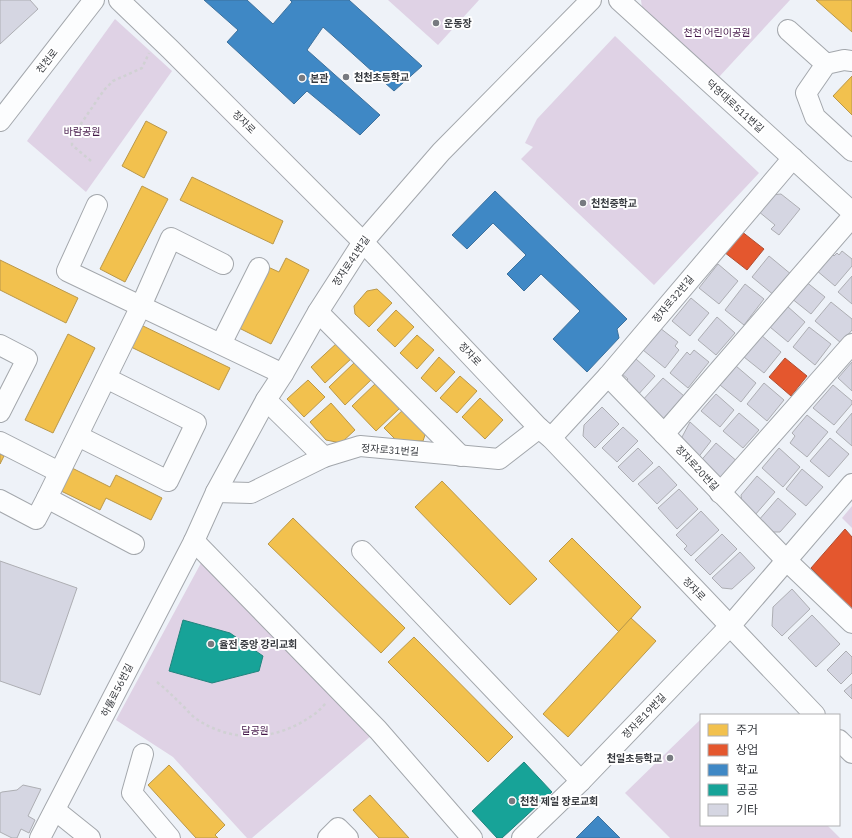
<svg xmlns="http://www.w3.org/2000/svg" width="852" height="838" font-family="'IBM Plex Sans','Noto Sans KR',sans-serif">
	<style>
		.green { fill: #dfd2e5 }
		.homes { fill: #f2c14e; stroke: #ba984a }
		.shops { fill: #e4572e; stroke: #b04e33 }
		.schools { fill: #3f88c5; stroke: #3d719d }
		.public { fill: #17a398; stroke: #21847d }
		.building { fill: #d5d6e2; stroke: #adaeb3 }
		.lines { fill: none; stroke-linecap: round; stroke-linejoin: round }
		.minor-casing { stroke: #a3a7ac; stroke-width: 22 }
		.path { stroke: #d0d1d3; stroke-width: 2.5; stroke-dasharray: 3 3; stroke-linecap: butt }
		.minor { stroke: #fcfdfe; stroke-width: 20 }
		.poi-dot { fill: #777a80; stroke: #fff; stroke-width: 1.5 }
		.labels { text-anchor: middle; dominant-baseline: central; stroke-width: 4; stroke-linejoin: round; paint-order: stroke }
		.poi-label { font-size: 10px; font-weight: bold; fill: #373a3f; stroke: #fff; text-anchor: start }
		.park-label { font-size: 10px; fill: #431748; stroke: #fff }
		.street-label { font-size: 10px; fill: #373a3f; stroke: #fff }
	</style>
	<rect width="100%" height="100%" fill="#eef2f8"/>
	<g class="green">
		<polygon points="388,0 479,0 438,45"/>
		<polygon points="641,0 790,0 719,77 642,8"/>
		<polygon points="115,19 172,71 86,192 27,141"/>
		<polygon points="615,36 759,173 654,285 521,159 533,147 525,143 537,119"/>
		<polygon points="852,506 852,528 842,518"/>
		<polygon points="201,563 372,735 252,838 247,838 173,757 116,720"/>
		<polygon points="701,719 701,825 827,825 840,838 670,838 625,793"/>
	</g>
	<g class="homes">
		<polygon points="816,0 852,0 852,32"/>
		<polygon points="852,76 852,115 833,96"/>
		<polygon points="146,121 167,132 144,178 122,166"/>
		<polygon points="192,177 283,221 273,244 180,200"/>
		<polygon points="142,186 168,199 125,282 100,269"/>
		<polygon points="286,258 309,270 271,344 237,327 268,267 279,272"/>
		<polygon points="0,260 78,298 66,323 0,290"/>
		<polygon points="377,289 392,303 369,327 355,314 354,306 367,291"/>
		<polygon points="396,310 414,327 395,347 377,330"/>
		<polygon points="141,325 230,368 219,390 131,347"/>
		<polygon points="68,334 95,348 53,433 25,420"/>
		<polygon points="417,335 434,350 417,369 400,353"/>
		<polygon points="338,342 352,358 325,383 311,367"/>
		<polygon points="439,357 455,372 436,392 421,378"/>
		<polygon points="355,362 372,379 345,405 329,387"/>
		<polygon points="460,376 477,391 457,413 440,398"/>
		<polygon points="308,380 325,397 304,417 287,399"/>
		<polygon points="377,382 401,407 376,431 352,406"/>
		<polygon points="480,398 503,420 485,439 462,417"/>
		<polygon points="331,403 355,430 341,443 326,440 310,422"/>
		<polygon points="406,407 427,429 423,441 397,441 384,428"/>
		<polygon points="0,454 4,456 0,464"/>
		<polygon points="70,467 110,487 116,475 162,498 151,520 106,498 100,510 59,490"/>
		<polygon points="442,481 537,579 510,605 415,507"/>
		<polygon points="293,518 405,628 381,653 268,544"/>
		<polygon points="572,538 641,607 619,632 549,561"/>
		<polygon points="631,618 656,641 568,737 543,714"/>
		<polygon points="414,637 513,737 488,762 388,662"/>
		<polygon points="169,765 225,825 215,835 218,838 196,838 148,785"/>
		<polygon points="370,795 409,838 379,838 353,810"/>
	</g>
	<g class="shops">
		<polygon points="741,231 764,249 747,270 724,252"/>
		<polygon points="785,358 807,376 791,396 769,377"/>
		<polygon points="845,529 852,537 852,609 811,568"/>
	</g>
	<g class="schools">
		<polygon points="204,0 247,0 273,24 292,2 290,0 349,0 422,66 394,91 323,27 307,50 380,115 360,135 307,91 294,104 227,42 238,30"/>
		<polygon points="495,191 627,319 617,329 619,338 587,372 553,339 580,311 541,274 524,291 507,274 526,255 493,223 467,249 452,235"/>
		<polygon points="598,816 620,838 576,838"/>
	</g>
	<g class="public">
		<polygon points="183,620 230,633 263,656 259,671 212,683 169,671"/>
		<polygon points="524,762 552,792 502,838 497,838 472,811"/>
	</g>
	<g class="building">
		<polygon points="0,0 30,0 38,9 0,44"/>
		<polygon points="781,194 800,209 779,235 771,229 775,225 758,211 771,195"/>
		<polygon points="842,251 852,259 852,266 835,286 816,270 831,253 834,256 837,253 839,255"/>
		<polygon points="769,256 792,275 775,296 752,277"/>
		<polygon points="718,264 738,281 719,304 699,288"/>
		<polygon points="852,276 852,304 838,292"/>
		<polygon points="805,281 825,297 811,314 791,298"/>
		<polygon points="745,284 764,299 744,325 725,310"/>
		<polygon points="691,298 709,313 690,336 672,321"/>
		<polygon points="831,302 852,319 852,330 841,343 815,321"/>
		<polygon points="787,306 805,322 788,342 770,327"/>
		<polygon points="717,317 735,333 716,355 698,340"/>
		<polygon points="809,327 831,344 815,365 793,347"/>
		<polygon points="660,328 678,342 675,346 679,350 665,368 643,350"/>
		<polygon points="761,335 781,352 764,373 744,357"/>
		<polygon points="694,350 709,362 688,388 670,373 687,352 690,355"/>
		<polygon points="636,359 655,376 636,397 623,384 628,379 622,374"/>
		<polygon points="852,362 852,391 838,378"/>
		<polygon points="736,366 756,383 741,402 720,385"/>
		<polygon points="663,378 684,396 663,419 640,403"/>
		<polygon points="764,383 784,400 767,421 747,404"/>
		<polygon points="833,385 852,401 852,404 834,425 813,408"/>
		<polygon points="716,394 734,410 720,427 701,411"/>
		<polygon points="602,407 619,424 595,448 583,436 584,425"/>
		<polygon points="739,413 759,430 743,448 723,431"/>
		<polygon points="852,413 852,446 836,432"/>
		<polygon points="807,415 828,432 807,457 790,443 795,436 792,433"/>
		<polygon points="690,422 711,441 697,459 685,449 682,437"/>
		<polygon points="623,427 638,441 617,462 602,448"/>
		<polygon points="830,438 849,454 829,477 810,461"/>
		<polygon points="716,443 739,463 725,480 717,479 698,464"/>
		<polygon points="638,448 653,463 633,482 618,467"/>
		<polygon points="779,448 800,467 783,487 762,468"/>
		<polygon points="659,466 677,485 657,504 638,484"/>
		<polygon points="802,469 823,487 806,506 786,489"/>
		<polygon points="757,476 775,492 755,515 742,503 741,495"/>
		<polygon points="679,489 698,509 677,529 658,508"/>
		<polygon points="778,498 796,514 780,532 771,532 758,521"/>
		<polygon points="701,511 719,530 691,556 684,549 687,546 676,535"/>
		<polygon points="722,534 737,549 710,575 695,560"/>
		<polygon points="740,552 755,568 732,589 722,588 712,578"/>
		<polygon points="0,561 77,588 40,695 0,681"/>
		<polygon points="792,589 810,609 782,636 772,626 773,607"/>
		<polygon points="812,615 840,644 816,667 788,638"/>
		<polygon points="846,651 852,657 852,673 841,684 827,670"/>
		<polygon points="852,684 852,699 844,691"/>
		<polygon points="23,785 41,789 28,816 35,820 29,833 21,829 17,838 12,838 0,832 0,793 2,792 17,790"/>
	</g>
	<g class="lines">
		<g class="minor-casing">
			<g id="minor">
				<polyline points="119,0 170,49 363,242 539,428 551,438 815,715"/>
				<polyline points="619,0 852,212"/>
				<polyline points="788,30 826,64"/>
				<polyline points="852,61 844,60 826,64 806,93 815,117 852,151"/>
				<polyline points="0,121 94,0"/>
				<polyline points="97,205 67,271 283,374"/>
				<polyline points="318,312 461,456"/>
				<polyline points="221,344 259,268"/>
				<polyline points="0,345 27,359 0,412"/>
				<polyline points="608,376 786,560 852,623"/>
				<polyline points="266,400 324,457"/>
				<polyline points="664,434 852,217"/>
				<polyline points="78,436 168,481 196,423 106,378"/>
				<polyline points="551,438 608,376 793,158"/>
				<polyline points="0,442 59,472"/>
				<polyline points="216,492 251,493 324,457 360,446 499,459 539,428"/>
				<polyline points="720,493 852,344"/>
				<polyline points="0,500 36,519 47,498"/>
				<polyline points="194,541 378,730 472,838"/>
				<polyline points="134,544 47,498 141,306 171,238 223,264"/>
				<polyline points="362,551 581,781"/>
				<polyline points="839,740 852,753"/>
				<polyline points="143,754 132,793 170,838"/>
				<polyline points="55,810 90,838"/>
				<polyline points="40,838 194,541 216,492 266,400 283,374 318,312 363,242 441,152 591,0"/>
				<polyline points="328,838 338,828 348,838"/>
				<polyline points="522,838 581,781 730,626 852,484"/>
			</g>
		</g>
		<g class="path">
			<polyline points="91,161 72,145 72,137 104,90 113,81 142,68 149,53"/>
			<path d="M 157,682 C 167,690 175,698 184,707 C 188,711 191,715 195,718 C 232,744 277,741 313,715 C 318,712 322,707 326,703"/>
		</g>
		<use href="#minor" class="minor"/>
	</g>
	<g class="poi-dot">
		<circle cx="436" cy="23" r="4"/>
		<circle cx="346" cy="77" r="4"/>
		<circle cx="302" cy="78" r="4"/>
		<circle cx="583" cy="203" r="4"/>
		<circle cx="211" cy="644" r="4"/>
		<circle cx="670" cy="758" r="4"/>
		<circle cx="512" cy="801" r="4"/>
	</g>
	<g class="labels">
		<g class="poi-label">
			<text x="444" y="23">운동장</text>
			<text x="354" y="77">천천초등학교</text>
			<text x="310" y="78">본관</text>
			<text x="591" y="203">천천중학교</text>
			<text x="219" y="644">율전 중앙 강리교회</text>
			<text x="662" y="758" text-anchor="end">천일초등학교</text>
			<text x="520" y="801">천천 제일 장로교회</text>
		</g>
		<g class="park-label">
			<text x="717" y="32">천천 어린이공원</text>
			<text x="82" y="131">바람공원</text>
			<text x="255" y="730">달공원</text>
		</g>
		<g class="street-label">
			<text transform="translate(47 61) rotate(-52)">천천로</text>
			<text transform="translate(735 106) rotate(42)">덕영대로511번길</text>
			<text transform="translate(244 122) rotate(45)">정자로</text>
			<text transform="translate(351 261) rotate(-56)">정자로41번길</text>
			<text transform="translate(673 299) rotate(-50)">정자로32번길</text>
			<text transform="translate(470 354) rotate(47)">정자로</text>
			<text transform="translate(390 450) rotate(4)">정자로31번길</text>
			<text transform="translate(697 468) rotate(47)">정자로20번길</text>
			<text transform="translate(694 589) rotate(46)">정자로</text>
			<text transform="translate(117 690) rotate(-63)">하률로56번길</text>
			<text transform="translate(644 716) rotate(-46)">정자로19번길</text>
		</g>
	</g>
	<rect x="700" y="714" width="140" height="112" fill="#ffffff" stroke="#afb0b2"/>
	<rect x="708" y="724" width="20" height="12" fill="#f2c14e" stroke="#afb0b2"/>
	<text x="736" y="734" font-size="12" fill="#373a3f">주거</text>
	<rect x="708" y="744" width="20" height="12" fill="#e4572e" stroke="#afb0b2"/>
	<text x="736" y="754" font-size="12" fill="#373a3f">상업</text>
	<rect x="708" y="764" width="20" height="12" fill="#3f88c5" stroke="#afb0b2"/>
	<text x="736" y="774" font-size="12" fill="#373a3f">학교</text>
	<rect x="708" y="784" width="20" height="12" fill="#17a398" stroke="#afb0b2"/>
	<text x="736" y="794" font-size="12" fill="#373a3f">공공</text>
	<rect x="708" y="804" width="20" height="12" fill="#d5d6e2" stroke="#afb0b2"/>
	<text x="736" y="814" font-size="12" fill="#373a3f">기타</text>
</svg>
